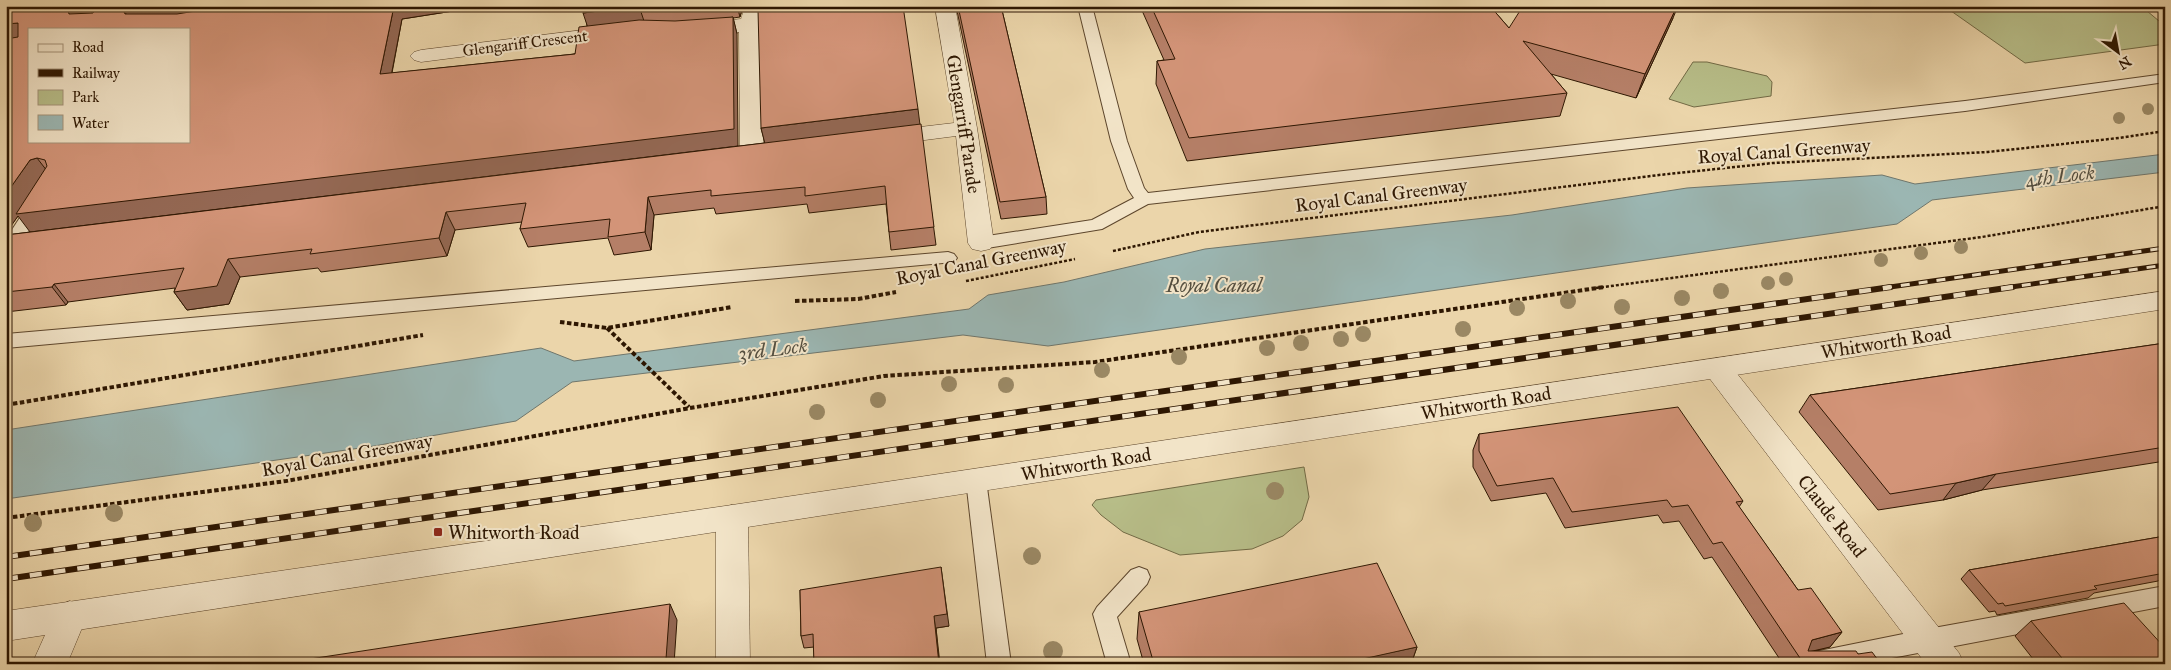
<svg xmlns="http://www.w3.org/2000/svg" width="2171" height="670" font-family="'IM FELL Great Primer',serif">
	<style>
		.green { fill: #b7bd88; stroke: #726a45 }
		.water { fill: #9bb6b2; stroke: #6f766c }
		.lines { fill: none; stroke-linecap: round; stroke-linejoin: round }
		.service-casing { stroke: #5d462c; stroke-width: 2 }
		.minor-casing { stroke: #5d462c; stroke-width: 1 }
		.tertiary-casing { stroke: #5d462c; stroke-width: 1 }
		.path-far1 { stroke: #2e1702; stroke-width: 2.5; stroke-dasharray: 3 2; stroke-linecap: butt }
		.path { stroke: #2e1702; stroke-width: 4; stroke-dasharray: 4.5 2.5; stroke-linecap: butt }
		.service { fill: #f2e4c8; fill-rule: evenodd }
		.minor { fill: #f2e4c8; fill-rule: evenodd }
		.tertiary { fill: #f2e4c8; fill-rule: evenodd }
		.rail-far1-casing { stroke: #2e1702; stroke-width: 5 }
		.rail-casing { stroke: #2e1702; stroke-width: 6 }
		.rail-far1 { stroke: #f2e4c8; stroke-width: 3; stroke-dasharray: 9; stroke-linecap: butt }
		.rail { stroke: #f2e4c8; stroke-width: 4.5; stroke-dasharray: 12; stroke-linecap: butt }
		.tree { fill: #9a8864 }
		.wall { fill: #b57f67; stroke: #2e1702 }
		.shaded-wall { fill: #946854; stroke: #2e1702 }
		.building { fill: #d39478; stroke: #2e1702; fill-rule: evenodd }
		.poi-dot { fill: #8f2418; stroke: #f2e4c8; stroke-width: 2 }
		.labels { text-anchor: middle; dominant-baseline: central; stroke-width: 4; stroke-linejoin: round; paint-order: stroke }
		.far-street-label { font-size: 16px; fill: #2e1702; stroke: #f2e4c8 }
		.street-label { font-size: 19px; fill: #2e1702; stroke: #f2e4c8 }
		.poi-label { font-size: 19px; fill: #2e1702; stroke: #f2e4c8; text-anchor: start }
		.water-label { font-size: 20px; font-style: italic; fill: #544f40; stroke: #f2e4c8 }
	</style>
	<rect width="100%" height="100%" fill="#ebd5aa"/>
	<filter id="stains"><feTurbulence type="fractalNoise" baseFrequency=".004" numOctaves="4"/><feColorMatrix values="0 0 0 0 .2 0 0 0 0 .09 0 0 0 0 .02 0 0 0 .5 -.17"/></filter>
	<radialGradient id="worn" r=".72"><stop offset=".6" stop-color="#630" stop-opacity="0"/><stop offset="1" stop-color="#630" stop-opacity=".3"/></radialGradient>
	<g class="green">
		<polygon points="1944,6 2141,6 2165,26 2165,44 2025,63"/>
		<polygon points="1693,62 1707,62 1767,76 1772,82 1771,96 1694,107 1669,99"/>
		<polygon points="1304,467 1309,497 1302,520 1283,536 1252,549 1180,555 1123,532 1101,515 1092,505 1096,500"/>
	</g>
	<polygon class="water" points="2165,154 2165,172 1932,200 1897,224 1048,346 963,335 572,382 516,421 374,446 6,499 6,430 541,348 574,361 969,309 988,295 1064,282 1205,249 1512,215 1687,188 1882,175 1915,184"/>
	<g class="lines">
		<g class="service-casing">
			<g id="service">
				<polygon points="1078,6 1092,6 1127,141 1144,188 1148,193 1965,101 2165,74 2165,82 1965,111 1148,204 1102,229 981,249 975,247 972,243 975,239 981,237 1092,220 1134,198 1128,189 1111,141"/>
				<polygon points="38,198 44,199 46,203 21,244 18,248 12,250 6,248 6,239 32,199"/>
				<polygon points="948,252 954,254 957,258 954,262 6,348 6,334"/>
				<polygon points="976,472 983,474 986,480 1011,664 987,664 966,480 969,474"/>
				<polygon points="1139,567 1147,570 1150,577 1147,584 1117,617 1131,664 1107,664 1093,614 1097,607 1131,570"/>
				<polygon points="2165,586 2165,606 1860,664 1797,664 1801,656 1809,653 1928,629"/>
			</g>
		</g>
		<g class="minor-casing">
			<g id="minor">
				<polygon points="745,6 765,6 759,25 764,154 760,159 752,161 744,159 740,154 739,32 698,34 691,32 688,28 691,24 741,19"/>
				<polygon points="935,6 955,6 977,128 994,243 990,249 981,251 972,249 968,243 956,136 886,145 878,143 874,138 878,133 886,131 954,123"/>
				<polygon points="616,26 623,28 626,32 623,36 421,62 414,60 410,56 414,52 421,50"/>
				<polygon points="1717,358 1727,361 1959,653 1964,664 1926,664 1707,375 1703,368 1707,361"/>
				<polygon points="732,505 743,509 748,518 750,664 716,664 716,518 721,509"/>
				<polygon points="70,601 82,606 87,616 67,664 32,664 58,606"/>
			</g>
		</g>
		<g class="tertiary-casing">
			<polygon id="tertiary" points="2165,291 2165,309 6,641 6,611 732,505"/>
		</g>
		<g class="path-far1">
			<polyline points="1113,251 1199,232 1659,175 1773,163 1988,152 2119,138 2165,131"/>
			<polyline points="966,281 1075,259"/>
			<polyline points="1596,288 1982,237 2165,206"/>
		</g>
		<g class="path">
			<polyline points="795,301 858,299 896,292"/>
			<polyline points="560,322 607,328 732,307"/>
			<polyline points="607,328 689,407"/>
			<polyline points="6,405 423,335"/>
			<polyline points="6,518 286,481 690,408 884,376 1095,362 1604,287"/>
		</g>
		<use href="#service" class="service"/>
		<use href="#minor" class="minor"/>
		<use href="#tertiary" class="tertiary"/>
		<g class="rail-far1-casing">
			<g id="rail-far1">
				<polyline points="1883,288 2165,248"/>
				<polyline points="2004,288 2165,265"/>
			</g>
		</g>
		<g class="rail-casing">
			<g id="rail">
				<polyline points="6,557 1891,287"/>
				<polyline points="6,579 2013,287"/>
			</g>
		</g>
		<use href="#rail-far1" class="rail-far1"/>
		<use href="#rail" class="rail"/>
	</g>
	<g class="tree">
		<circle cx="2148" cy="109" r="6"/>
		<circle cx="2119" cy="118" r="6"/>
		<circle cx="1961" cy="247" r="7"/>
		<circle cx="1921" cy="253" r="7"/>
		<circle cx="1881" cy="260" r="7"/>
		<circle cx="1786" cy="279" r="7"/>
		<circle cx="1768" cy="283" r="7"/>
		<circle cx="1721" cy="291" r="8"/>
		<circle cx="1682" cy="298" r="8"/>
		<circle cx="1568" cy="301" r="8"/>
		<circle cx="1622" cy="307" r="8"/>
		<circle cx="1517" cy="308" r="8"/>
		<circle cx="1463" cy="329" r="8"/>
		<circle cx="1363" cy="334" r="8"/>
		<circle cx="1341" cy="339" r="8"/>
		<circle cx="1301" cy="343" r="8"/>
		<circle cx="1267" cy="348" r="8"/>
		<circle cx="1179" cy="357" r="8"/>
		<circle cx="1102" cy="370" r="8"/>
		<circle cx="949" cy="384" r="8"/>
		<circle cx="1006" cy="385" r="8"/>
		<circle cx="878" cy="400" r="8"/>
		<circle cx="817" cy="412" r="8"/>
		<circle cx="1275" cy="491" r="9"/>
		<circle cx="114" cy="513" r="9"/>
		<circle cx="33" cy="523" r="9"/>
		<circle cx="1032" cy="556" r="9"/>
		<circle cx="1053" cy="651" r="10"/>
	</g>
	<g class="wall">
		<polygon points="99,6 485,6 402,19 392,73 575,54 587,26 584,6 743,6 740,17 733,18 737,34 18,216 6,233 91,13 93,13"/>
		<polygon points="956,6 1001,6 1046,197 1047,214 1001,219"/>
		<polygon points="1140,6 1490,6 1509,28 1673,18 1636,98 1551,74 1567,93 1560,116 1187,161 1156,84 1157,61 1164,60"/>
		<polygon points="920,125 936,245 891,250 889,232 886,204 809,213 807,204 716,214 714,208 654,215 651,250 614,255 608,238 528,247 520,229 522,222 455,230 447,256 321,272 318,268 240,277 229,304 187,310 174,292 175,288 68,302 66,305 6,312 6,235 765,143 761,128"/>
		<polygon points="2165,343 2165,461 1982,490 1943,500 1878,510 1799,412 1810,395"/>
		<polygon points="1479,434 1743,501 1739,507 1798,590 1842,632 1830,647 1814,651 1858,654 1881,664 1783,664 1712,557 1704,559 1679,521 1663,523 1658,515 1565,528 1546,493 1491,501 1473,467 1473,450"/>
		<polygon points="2165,536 2165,576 2158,581 2094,593 2088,598 1997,615 1995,611 1989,612 1961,579 1969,570"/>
		<polygon points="800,590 949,626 936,628 940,664 814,664 814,647 804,648 801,636"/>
		<polygon points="1139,612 1417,647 1411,664 1144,664 1137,639"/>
		<polygon points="2031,621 2165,648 2165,664 2037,664 2015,636"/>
	</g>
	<g class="shaded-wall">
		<polygon points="73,6 97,6 80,28 69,14 68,11"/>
		<polygon points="130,6 240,6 138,24 124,12 127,7"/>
		<polygon points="394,6 485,6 402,19 388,92 380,74"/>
		<polygon points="639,6 644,21 588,28 583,13"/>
		<polygon points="737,6 743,6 740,17"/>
		<polygon points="1677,6 1678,6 1673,18 1636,98 1645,74"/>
		<polygon points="733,17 737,34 738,146 30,232 18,216 6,233 6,194 30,160 37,158 51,176"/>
		<polygon points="18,23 29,37 6,43 6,24"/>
		<polygon points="918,109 920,125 765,144 761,128"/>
		<polygon points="648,197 654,215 651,250 645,232"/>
		<polygon points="446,212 455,230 447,256 439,238"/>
		<polygon points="228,259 240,277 229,304 187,310 174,292"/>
		<polygon points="54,284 68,302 66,305 52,287"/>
		<polygon points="1996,474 1982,490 1943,500 1956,483"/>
		<polygon points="941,567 949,626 936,628 939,664 934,616"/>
		<polygon points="670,604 677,620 674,664 654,664"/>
		<polygon points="1842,632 1830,647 1800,654 1812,640"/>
		<polygon points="1417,647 1411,664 1340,664 1340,663"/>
	</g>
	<g class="building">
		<path d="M 6,6 L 73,6 L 68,11 L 69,14 L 93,13 L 99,6 L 130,6 L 127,7 L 124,12 L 125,14 L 177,14 L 227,6 L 394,6 L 380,74 L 575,54 L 579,27 L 639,20 L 675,21 L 733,17 L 734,129 L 16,214 L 47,166 L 45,160 L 37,158 L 30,160 L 6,194 L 6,39 L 18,37 L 18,23 L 6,24 ZM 29,29 L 189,29 L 189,141 L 29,141 Z"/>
		<polygon points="584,6 637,6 583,13"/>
		<polygon points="651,6 683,6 675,7"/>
		<polygon points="759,6 903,6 918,109 761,128 758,10"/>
		<polygon points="958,6 1001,6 1046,197 1000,202"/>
		<polygon points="1151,6 1490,6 1509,28 1523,6 1677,6 1645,74 1523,41 1567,93 1189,138 1157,61 1175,59"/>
		<polygon points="921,124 934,227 889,232 885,186 805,196 805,187 711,196 711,190 648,197 645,232 608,237 610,219 520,229 526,203 446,212 439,238 310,254 312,249 228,259 217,286 174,292 184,268 54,284 52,287 6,292 6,235"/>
		<polygon points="2165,343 2165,447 1996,474 1956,483 1890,494 1810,395"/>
		<polygon points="1678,407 1743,501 1736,502 1798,590 1811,588 1842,632 1812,640 1808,651 1856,651 1858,654 1872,652 1881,664 1804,664 1722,542 1713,544 1688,505 1672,507 1667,500 1572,512 1553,478 1497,486 1479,451 1479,434"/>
		<polygon points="2165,536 2165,573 2094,586 2097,589 2005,606 2003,603 1998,604 1969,570"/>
		<polygon points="1377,563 1417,647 1340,664 1154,664 1139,612"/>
		<polygon points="941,567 947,614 934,616 939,664 825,664 825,662 814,664 813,634 801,636 800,590"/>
		<polygon points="2124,603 2165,648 2165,660 2148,663 2149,664 2067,664 2031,621"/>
		<polygon points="670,604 666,659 654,662 654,664 277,664"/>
	</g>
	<rect class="poi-dot" x="433" y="527" width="10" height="10" rx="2.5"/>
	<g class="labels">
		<g class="far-street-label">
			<text transform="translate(525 43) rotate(-7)">Glengariff Crescent</text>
		</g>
		<g class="street-label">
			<text transform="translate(964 124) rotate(81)">Glengarriff Parade</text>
			<text transform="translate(1784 151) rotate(-4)">Royal Canal Greenway</text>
			<text transform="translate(1381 195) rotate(-7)">Royal Canal Greenway</text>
			<text transform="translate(981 262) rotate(-11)">Royal Canal Greenway</text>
			<text transform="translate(1886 342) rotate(-9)">Whitworth Road</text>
			<text transform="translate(1486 403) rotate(-9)">Whitworth Road</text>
			<text transform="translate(347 455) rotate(-10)">Royal Canal Greenway</text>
			<text transform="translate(1086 464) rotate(-9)">Whitworth Road</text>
			<text transform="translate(1832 516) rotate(52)">Claude Road</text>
		</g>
		<g class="poi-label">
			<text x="448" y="532">Whitworth Road</text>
		</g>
		<g class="water-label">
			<text transform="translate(2060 176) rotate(-7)">4th Lock</text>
			<text x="1214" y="285">Royal Canal</text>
			<text transform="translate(773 349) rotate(-7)">3rd Lock</text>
		</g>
	</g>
	<rect width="2171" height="670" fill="none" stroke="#ebd5aa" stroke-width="25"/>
	<rect x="8" y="8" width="2156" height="655" fill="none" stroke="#2e1702" stroke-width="2.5"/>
	<rect x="12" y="12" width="2146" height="645" fill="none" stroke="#2e1702"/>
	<rect x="28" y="28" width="162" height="115" fill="#f2e4c8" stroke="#a49279"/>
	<rect x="38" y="44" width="25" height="8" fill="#f2e4c8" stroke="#a49279"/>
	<text x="72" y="52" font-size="15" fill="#2e1702">Road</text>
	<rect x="38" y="69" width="25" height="8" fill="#2e1702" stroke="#a49279"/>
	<text x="72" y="78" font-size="15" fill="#2e1702">Railway</text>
	<rect x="38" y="90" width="25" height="15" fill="#b7bd88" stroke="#a49279"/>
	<text x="72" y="102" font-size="15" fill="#2e1702">Park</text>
	<rect x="38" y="115" width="25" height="15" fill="#9bb6b2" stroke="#a49279"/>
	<text x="72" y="128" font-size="15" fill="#2e1702">Water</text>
	<g transform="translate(2118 52) rotate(148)" stroke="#f2e4c8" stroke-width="4" paint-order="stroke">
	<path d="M0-4L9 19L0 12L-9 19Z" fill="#2e1702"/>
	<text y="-8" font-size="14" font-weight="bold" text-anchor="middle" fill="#2e1702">N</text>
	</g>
	<rect width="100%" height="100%" filter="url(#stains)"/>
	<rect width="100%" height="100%" fill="url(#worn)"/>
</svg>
